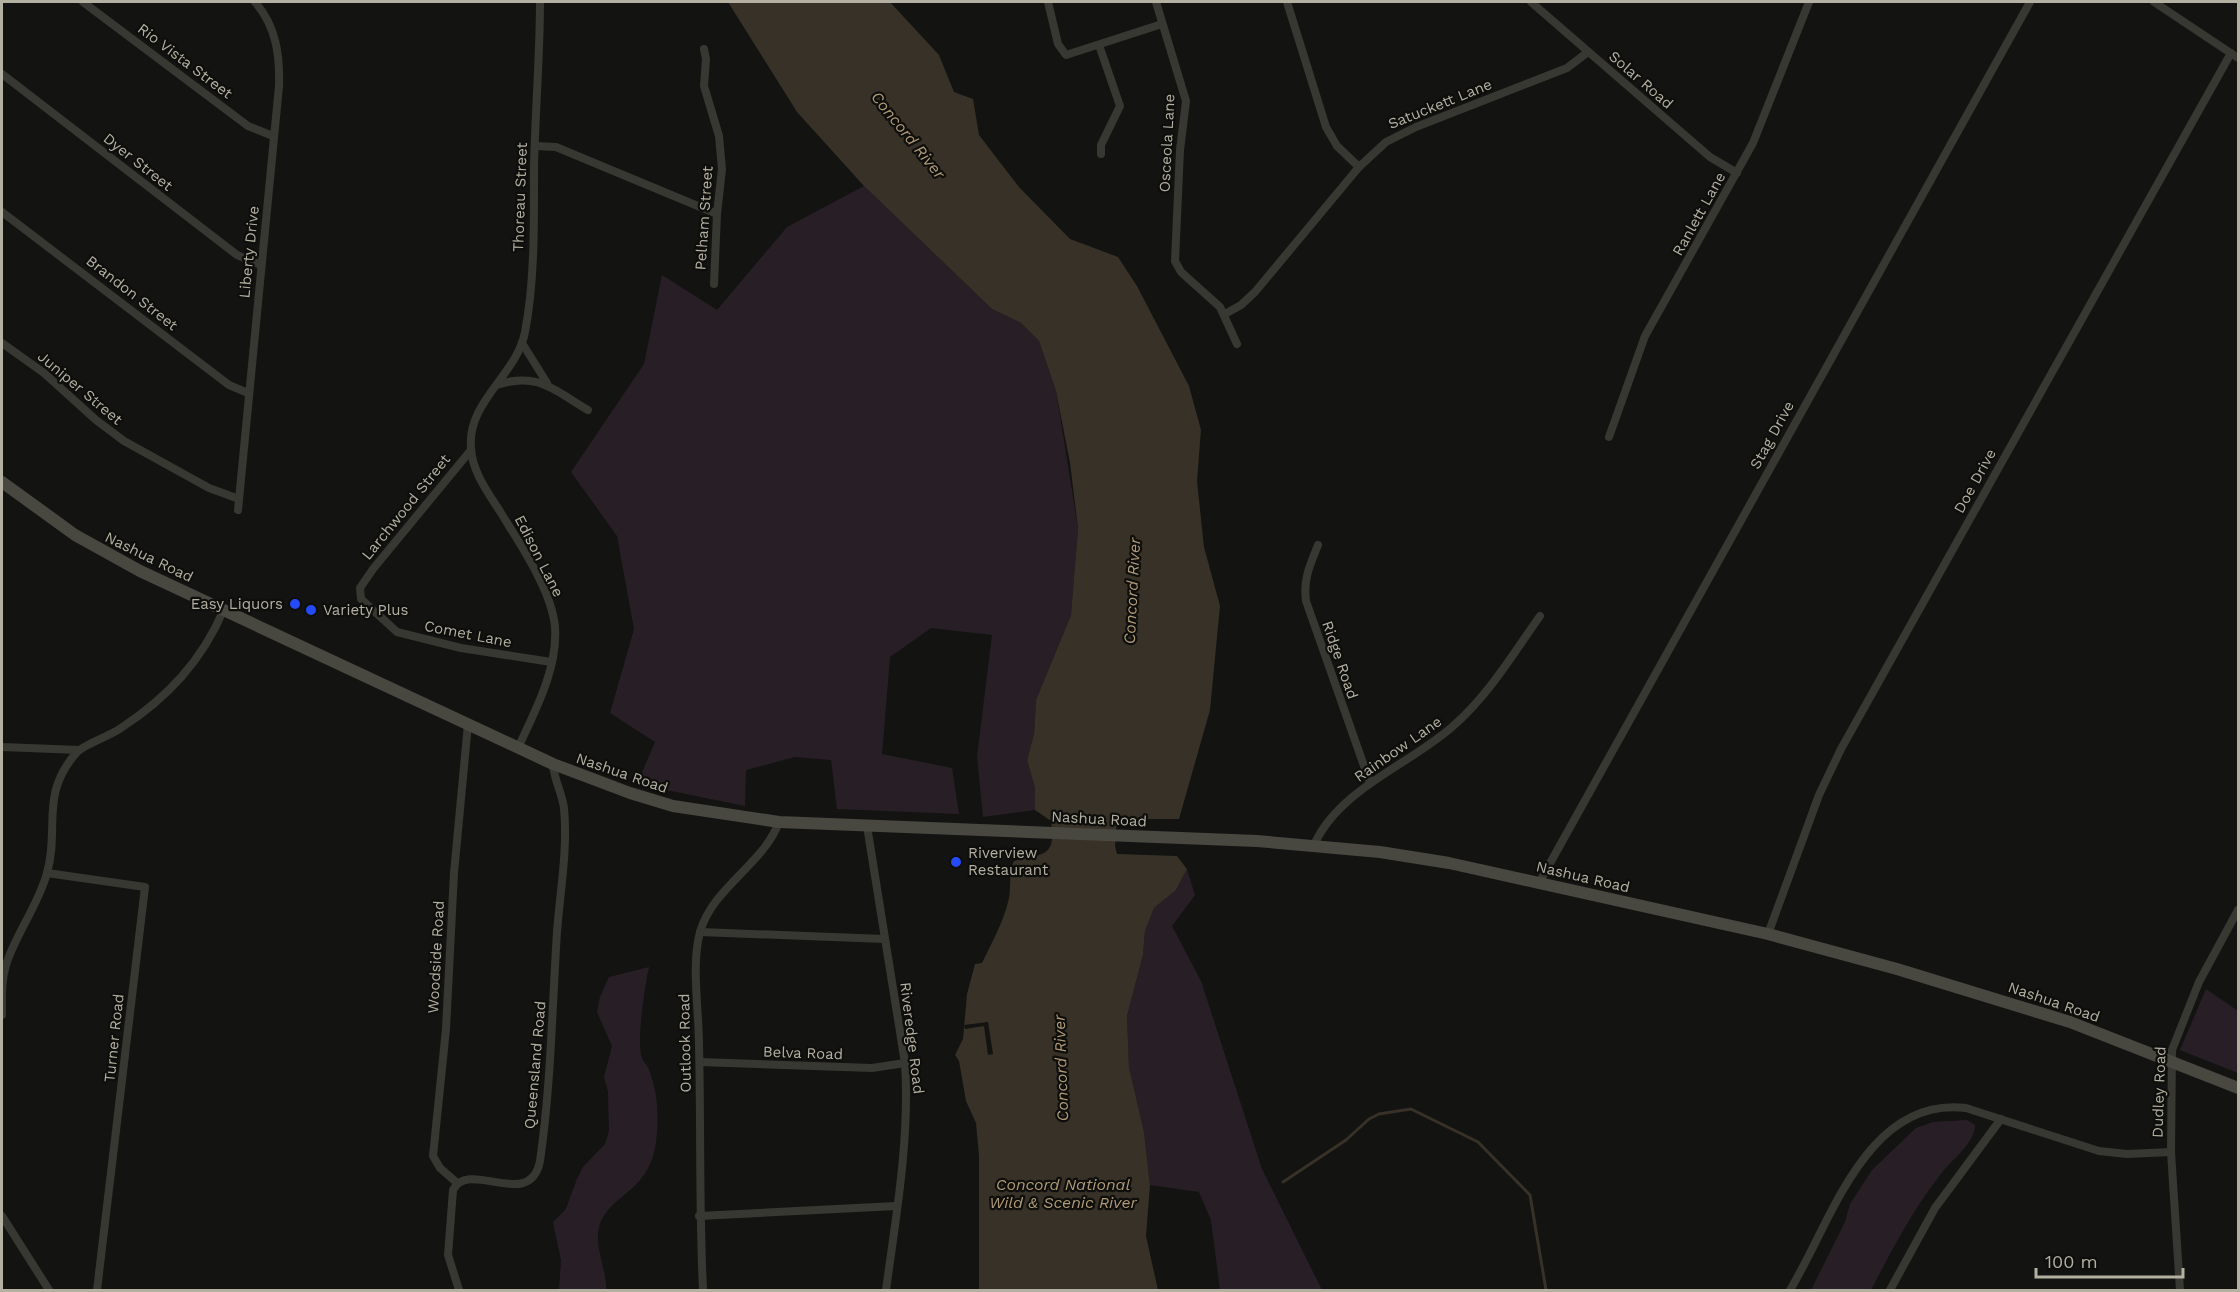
<svg xmlns="http://www.w3.org/2000/svg" width="2240" height="1292" font-family="'Work Sans',sans-serif">
	<style>
		.green { fill: #281f26 }
		.water { fill: #373127 }
		.pier { fill: #131311 }
		.lines { fill: none; stroke-linecap: round; stroke-linejoin: round }
		.stream { stroke: #373127; stroke-width: 3 }
		.street { stroke: #383832; stroke-width: 8 }
		.secondary { stroke: #484740; stroke-width: 12 }
		.poi-dot { fill: #254bf7; stroke: #0e0e0c; stroke-width: 2 }
		.labels { text-anchor: middle; dominant-baseline: central; stroke-width: 4.5; stroke-linejoin: round; paint-order: stroke }
		.street-label { font-size: 15px; fill: #b4b1a2; stroke: #0e0e0c }
		.poi-label { font-size: 15px; fill: #b4b1a2; stroke: #0e0e0c; text-anchor: start }
		.water-label { font-size: 16px; font-style: italic; fill: #b19b77; stroke: #0e0e0c }
	</style>
	<rect width="100%" height="100%" fill="#131311"/>
	<g class="green">
		<polygon points="864,186 992,309 1021,323 1039,341 1056,391 1078,528 1071,615 1036,700 1034,734 1027,760 1035,788 1035,810 983,817 977,757 992,635 931,628 890,657 882,754 952,768 959,814 837,809 831,760 795,757 746,770 745,806 637,784 655,742 610,713 634,629 617,536 571,472 644,364 662,275 717,310 787,227"/>
		<polygon points="1187,869 1195,895 1172,926 1201,981 1262,1169 1322,1290 1220,1290 1211,1220 1199,1192 1150,1185 1144,1132 1129,1067 1127,1016 1143,955 1145,931 1154,908 1176,890"/>
		<path d="M 649,967 C 645,985 636,1042 642,1058 C 643,1062 648,1065 649,1070 C 658,1092 659,1118 656,1142 C 649,1194 609,1193 599,1227 C 594,1247 607,1270 606,1290 L 559,1290 L 561,1260 L 553,1222 L 566,1209 L 577,1179 L 583,1167 L 605,1144 L 609,1131 L 608,1092 L 604,1077 L 612,1046 L 597,1012 L 600,997 L 609,977 Z"/>
		<polygon points="2206,989 2238,1011 2238,1073 2180,1050"/>
		<path d="M 1967,1120 L 1975,1125 C 1975,1142 1954,1158 1944,1170 C 1914,1207 1893,1248 1871,1290 L 1811,1290 L 1845,1222 L 1850,1204 L 1872,1170 L 1916,1128 L 1933,1122 Z"/>
	</g>
	<path class="water" d="M 728,2 L 890,2 L 939,55 L 954,92 L 973,99 L 979,135 L 1019,187 L 1070,239 L 1118,257 L 1137,286 L 1189,386 L 1201,430 L 1197,481 L 1204,547 L 1220,606 L 1210,710 L 1179,819 L 1117,819 L 1115,846 L 1117,854 L 1177,856 L 1187,869 L 1176,890 L 1154,908 L 1145,931 L 1143,955 L 1127,1016 L 1129,1067 L 1144,1132 L 1150,1185 L 1146,1236 L 1158,1290 L 979,1290 L 979,1156 L 976,1123 L 966,1101 L 959,1061 L 955,1055 L 963,1039 L 967,994 L 975,964 L 982,963 C 991,944 1003,923 1008,902 C 1012,889 1008,872 1014,861 C 1045,853 1056,857 1051,821 L 1035,810 L 1035,788 L 1027,760 L 1034,734 L 1036,700 L 1071,615 L 1078,528 L 1070,463 L 1056,391 L 1039,341 L 1021,323 L 992,309 L 864,186 L 797,112 Z"/>
	<polygon class="pier" points="988,1022 993,1054 988,1055 984,1026 965,1029 964,1025"/>
	<g class="lines">
		<polyline class="stream" points="1283,1182 1346,1140 1369,1119 1379,1114 1411,1109 1478,1142 1530,1195 1546,1290"/>
		<g class="street">
			<polyline points="83,2 248,126 273,136"/>
			<polyline points="1048,2 1058,44 1066,55 1162,24"/>
			<polyline points="1156,2 1186,101 1180,150 1175,261 1181,272 1220,307 1237,344"/>
			<polyline points="1287,2 1326,127 1337,146 1359,167"/>
			<polyline points="1531,2 1710,157 1737,173"/>
			<polyline points="2154,2 2238,58"/>
			<polyline points="1099,45 1120,106 1101,145 1101,154"/>
			<polyline points="704,49 706,59 704,86 719,136 722,169 717,214 714,284"/>
			<polyline points="2,74 237,255 261,265"/>
			<polyline points="535,146 556,147 717,214"/>
			<polyline points="2,212 229,385 248,393"/>
			<polyline points="1225,314 1241,305 1255,292 1359,167 1386,142 1416,127 1567,68 1588,52"/>
			<polyline points="2,343 44,373 96,420 124,441 209,488 239,499"/>
			<polyline points="522,343 547,383"/>
			<path d="M 497,385 C 538,371 555,391 588,410"/>
			<polyline points="1609,437 1645,336 1753,143 1809,2"/>
			<polyline points="471,450 373,569 360,588 361,599 397,632 461,648 551,662"/>
			<path d="M 238,510 L 279,86 C 280,55 276,26 255,2"/>
			<path d="M 1318,545 C 1310,565 1303,579 1306,601 L 1370,783"/>
			<polyline points="2,747 79,750"/>
			<path d="M 518,748 C 535,711 558,669 555,627 C 552,591 520,544 501,513 C 489,494 472,472 471,448 C 467,401 517,375 525,332 C 535,280 534,221 534,169 C 535,113 540,57 540,2"/>
			<path d="M 867,826 L 905,1063 C 910,1138 896,1216 886,1290"/>
			<path d="M 1314,845 C 1339,789 1409,765 1452,727 C 1488,696 1513,654 1540,616"/>
			<polyline points="47,873 145,887 97,1290"/>
			<polyline points="1539,883 2030,2"/>
			<polyline points="700,932 884,939"/>
			<polyline points="1768,934 1819,795 1841,749 2231,53"/>
			<path d="M 2,1015 C 2,998 1,981 6,965 C 16,933 38,906 47,873 C 60,827 39,795 77,752 C 85,744 110,736 121,728 C 167,698 202,661 224,609"/>
			<polyline points="700,1062 872,1068 905,1063"/>
			<polyline points="456,1182 440,1168 433,1156 446,1029 454,873 468,724"/>
			<polyline points="2,1216 49,1290"/>
			<polyline points="699,1216 896,1206"/>
			<path d="M 459,1290 L 448,1255 L 453,1190 C 469,1158 530,1212 540,1161 C 551,1085 552,1009 557,932 C 560,892 568,849 564,808 C 562,793 554,780 553,764"/>
			<path d="M 703,1290 C 699,1209 701,1127 699,1045 C 699,1011 691,965 700,932 C 713,887 763,865 779,822"/>
			<path d="M 1790,1290 C 1831,1223 1866,1096 1966,1108 L 2099,1151 L 2127,1154 L 2171,1152"/>
			<polyline points="1890,1290 1935,1208 2001,1119"/>
			<polyline points="2180,1290 2171,1152 2172,1050 2199,982 2238,910"/>
		</g>
		<polyline class="secondary" points="2,482 75,535 140,571 553,764 630,793 673,806 779,822 1257,841 1380,852 1449,863 1768,934 1897,969 2070,1022 2238,1088"/>
	</g>
	<g class="poi-dot">
		<circle cx="295" cy="604" r="6"/>
		<circle cx="311" cy="610" r="6"/>
		<circle cx="956" cy="862" r="6"/>
	</g>
	<g class="labels">
		<g class="street-label">
			<text transform="translate(185 61) rotate(37)">Rio Vista Street</text>
			<text transform="translate(1641 80) rotate(41)">Solar Road</text>
			<text transform="translate(1440 104) rotate(-22)">Satuckett Lane</text>
			<text transform="translate(1167 143) rotate(-87)">Osceola Lane</text>
			<text transform="translate(138 162) rotate(38)">Dyer Street</text>
			<text transform="translate(520 197) rotate(-88)">Thoreau Street</text>
			<text transform="translate(1699 214) rotate(-61)">Ranlett Lane</text>
			<text transform="translate(704 218) rotate(-86)">Pelham Street</text>
			<text transform="translate(249 252) rotate(-84)">Liberty Drive</text>
			<text transform="translate(132 293) rotate(38)">Brandon Street</text>
			<text transform="translate(80 388) rotate(40)">Juniper Street</text>
			<text transform="translate(1772 435) rotate(-61)">Stag Drive</text>
			<text transform="translate(1975 481) rotate(-61)">Doe Drive</text>
			<text transform="translate(406 507) rotate(-51)">Larchwood Street</text>
			<text transform="translate(539 556) rotate(63)">Edison Lane</text>
			<text transform="translate(149 557) rotate(26)">Nashua Road</text>
			<text transform="translate(468 634) rotate(11)">Comet Lane</text>
			<text transform="translate(1340 660) rotate(71)">Ridge Road</text>
			<text transform="translate(1398 749) rotate(-35)">Rainbow Lane</text>
			<text transform="translate(622 773) rotate(19)">Nashua Road</text>
			<text transform="translate(1099 819) rotate(3)">Nashua Road</text>
			<text transform="translate(1583 877) rotate(13)">Nashua Road</text>
			<text transform="translate(436 957) rotate(-87)">Woodside Road</text>
			<text transform="translate(2054 1002) rotate(19)">Nashua Road</text>
			<text transform="translate(114 1038) rotate(-84)">Turner Road</text>
			<text transform="translate(912 1038) rotate(83)">Riveredge Road</text>
			<text transform="translate(685 1043) rotate(-91)">Outlook Road</text>
			<text transform="translate(803 1053) rotate(2)">Belva Road</text>
			<text transform="translate(535 1065) rotate(-85)">Queensland Road</text>
			<text transform="translate(2159 1092) rotate(-88)">Dudley Road</text>
		</g>
		<g class="poi-label">
			<text x="283" y="604" text-anchor="end">Easy Liquors</text>
			<text x="323" y="610">Variety Plus</text>
			<text x="968" y="853">Riverview<tspan x="968" dy="17">Restaurant</tspan></text>
		</g>
		<g class="water-label">
			<text transform="translate(908 135) rotate(51)">Concord River</text>
			<text transform="translate(1132 591) rotate(-87)">Concord River</text>
			<text transform="translate(1061 1068) rotate(-92)">Concord River</text>
			<text x="1063" y="1184">Concord National<tspan x="1063" dy="18">Wild &amp; Scenic River</tspan></text>
		</g>
	</g>
	<rect width="2240" height="1292" fill="none" stroke="#b4b1a2" stroke-width="6"/>
	<path d="M2036 1268v9h147v-9" fill="none" stroke="#b4b1a2" stroke-width="3"/>
	<text x="2045" y="1268" font-size="18" fill="#b4b1a2" stroke="#0e0e0c" stroke-width="4.5" paint-order="stroke">100 m</text>
</svg>
